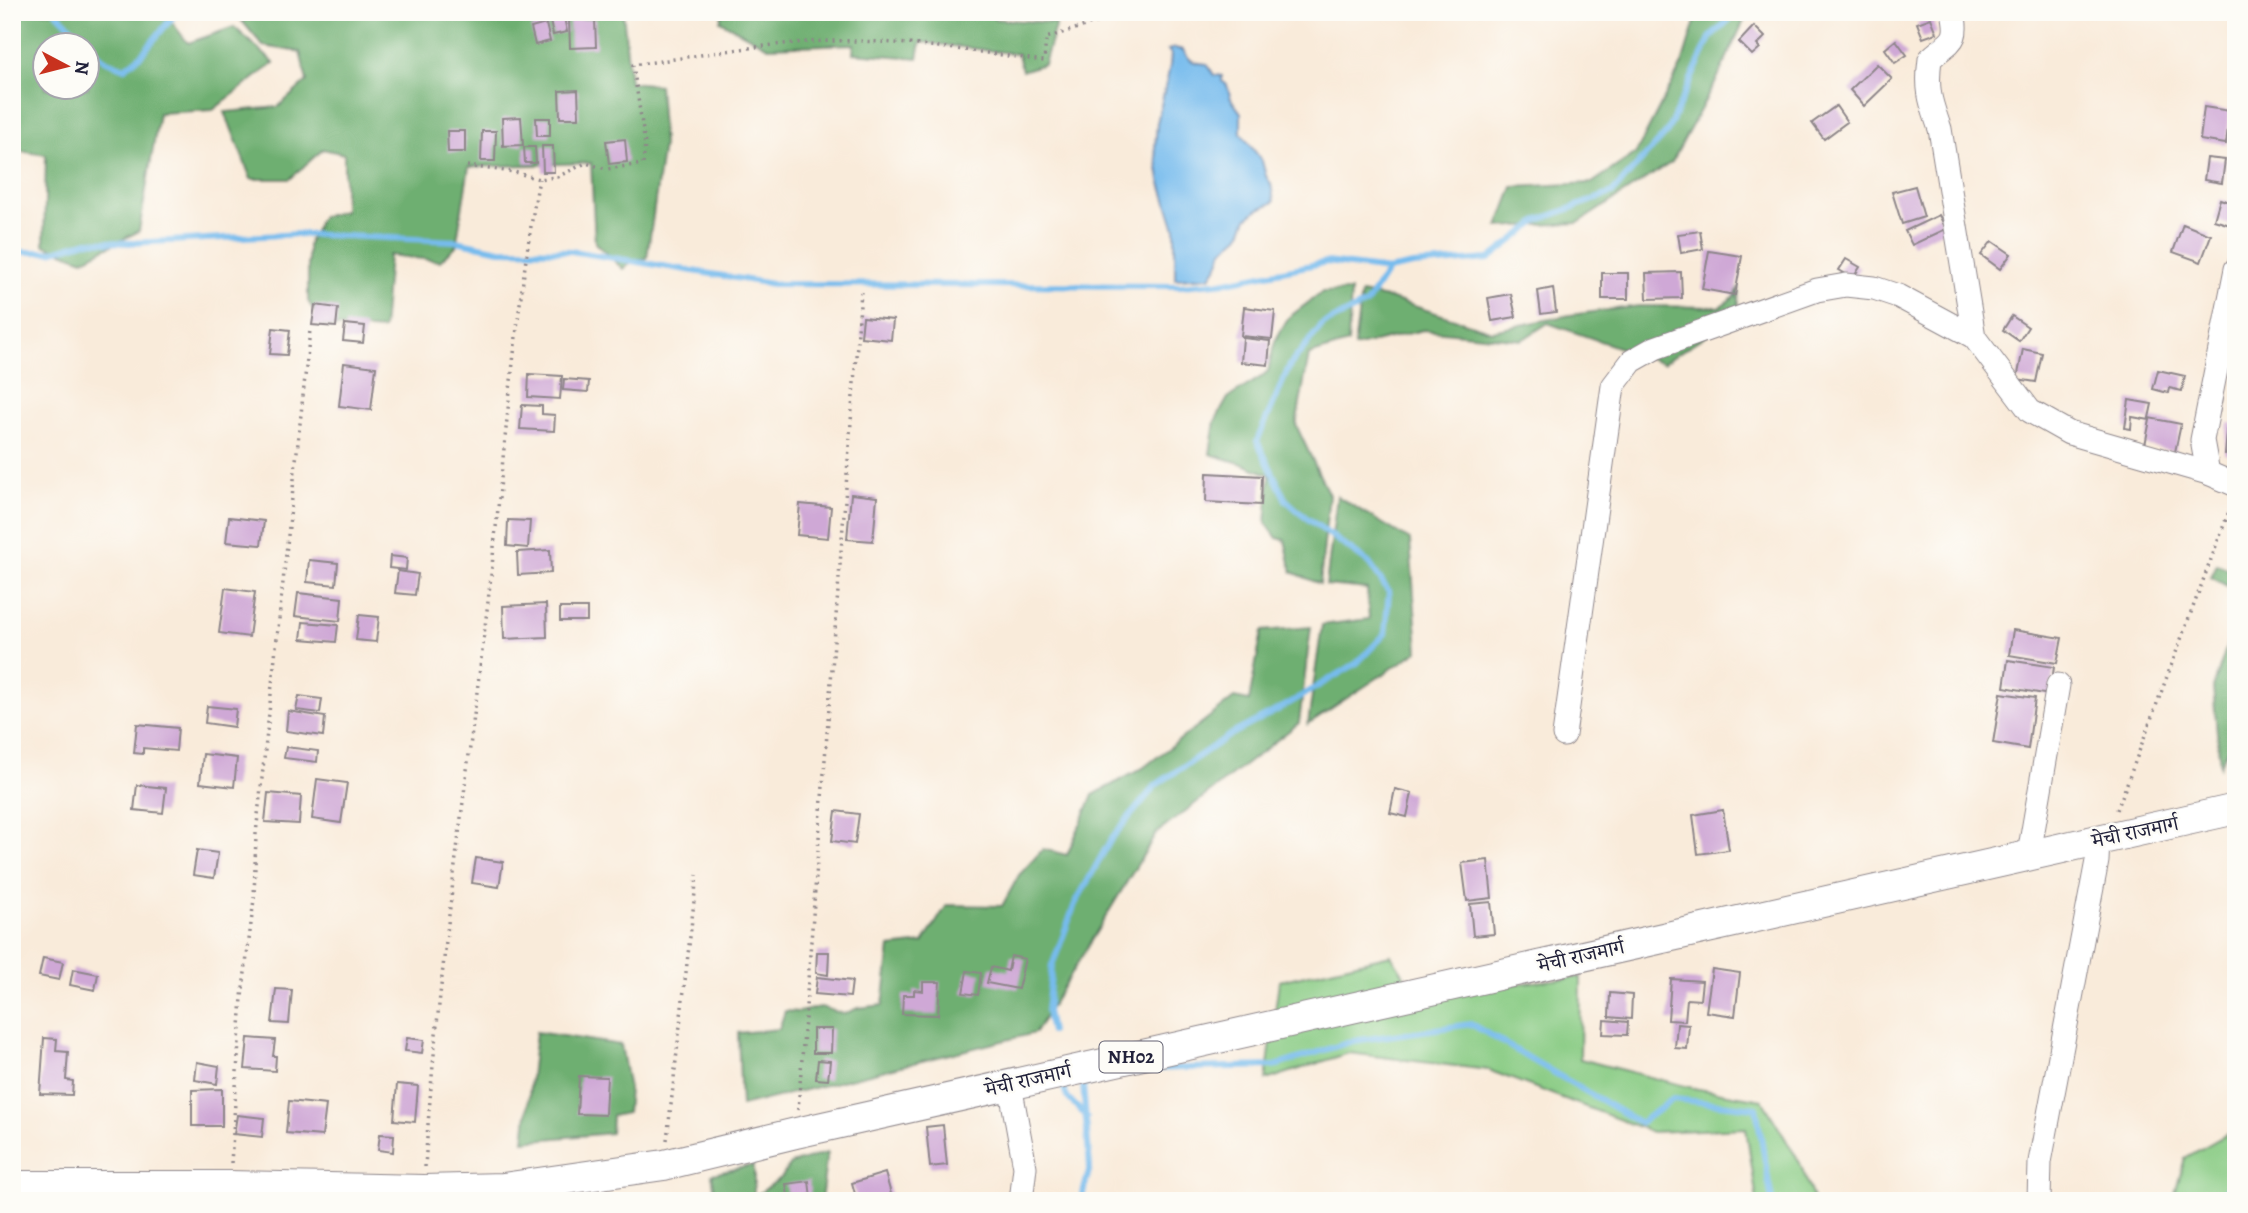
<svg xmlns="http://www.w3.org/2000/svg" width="2248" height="1213" font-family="Alegreya,'Noto Serif Devanagari',serif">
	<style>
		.green { fill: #88cb83; stroke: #55765f; stroke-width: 2 }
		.forest { fill: #6eaf71; stroke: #486856; stroke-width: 2; fill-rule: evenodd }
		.water { fill: #76bbed; stroke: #4c6e94; stroke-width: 2 }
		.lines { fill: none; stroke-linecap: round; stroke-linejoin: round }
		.stream { stroke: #76bbed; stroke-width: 6 }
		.building { fill: #cfa8d6 }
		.minor-casing { stroke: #8e868a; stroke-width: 25 }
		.major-casing { stroke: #8e868a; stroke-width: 32 }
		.path { stroke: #8e868a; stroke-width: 3.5; stroke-dasharray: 2 5; stroke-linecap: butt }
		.minor { stroke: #fff; stroke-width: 23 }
		.major { stroke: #fff; stroke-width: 30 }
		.labels { text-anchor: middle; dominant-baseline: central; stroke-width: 5; stroke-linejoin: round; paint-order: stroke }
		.shield { fill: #fdfcf7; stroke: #646373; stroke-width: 2 }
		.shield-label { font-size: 19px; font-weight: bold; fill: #22223b }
		.street-label { font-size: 21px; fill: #22223b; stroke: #fdfcf7 }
	</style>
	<rect width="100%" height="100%" fill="#fdfcf7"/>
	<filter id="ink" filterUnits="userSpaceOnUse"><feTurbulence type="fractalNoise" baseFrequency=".0143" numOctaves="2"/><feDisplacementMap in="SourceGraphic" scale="14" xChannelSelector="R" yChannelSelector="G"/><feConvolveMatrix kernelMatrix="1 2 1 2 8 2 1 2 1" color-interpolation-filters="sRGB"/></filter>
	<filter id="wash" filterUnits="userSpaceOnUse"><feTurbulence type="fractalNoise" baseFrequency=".00686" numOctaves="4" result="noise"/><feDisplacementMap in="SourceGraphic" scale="28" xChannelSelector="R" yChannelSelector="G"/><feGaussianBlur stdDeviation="1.57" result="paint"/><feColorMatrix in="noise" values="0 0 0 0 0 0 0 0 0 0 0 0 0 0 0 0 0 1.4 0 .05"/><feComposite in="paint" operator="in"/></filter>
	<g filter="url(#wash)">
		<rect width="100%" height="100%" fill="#f9ebda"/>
		<g class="green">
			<polygon points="1391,955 1416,994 1581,977 1580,1059 1693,1088 1762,1100 1800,1163 1814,1201 1757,1201 1746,1128 1652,1132 1488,1070 1349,1053 1266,1080 1279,981"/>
			<polygon points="2236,1129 2236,1201 2173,1201 2185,1158"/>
		</g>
		<g class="forest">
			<path d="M 12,12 L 164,12 L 188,43 L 234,27 L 274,63 L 213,110 L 159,113 L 139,231 L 83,260 L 44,245 L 46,155 L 12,150 ZM 46,46 L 88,46 L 88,88 L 46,88 Z"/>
			<polygon points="243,12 365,12 371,14 383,12 623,12 630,82 659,85 663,145 647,258 632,261 623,269 595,243 591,163 469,167 456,246 440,261 389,255 383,330 323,326 308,301 308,244 321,217 344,211 344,154 323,149 290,179 251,179 225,112 278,107 307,81 300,52 263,46 241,20"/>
			<polygon points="723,12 963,12 972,16 974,12 994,12 994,19 1056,23 1044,64 1022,71 1018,54 921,42 918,58 853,53 854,44 768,47 720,21"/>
			<polygon points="1698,12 1748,12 1718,77 1672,162 1578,223 1498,227 1513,187 1592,183 1636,153 1682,64"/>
			<polygon points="1739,287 1737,315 1663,363 1548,323 1522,340 1423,330 1354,347 1361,293 1392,299 1492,331 1570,315 1639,306 1719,307 1735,296"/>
			<polygon points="1351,291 1348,343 1309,355 1296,425 1329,495 1320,584 1292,572 1285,540 1277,538 1266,523 1270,475 1243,464 1210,454 1215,421 1228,398 1261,377 1268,371 1275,341 1288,318 1322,292"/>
			<polygon points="1337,496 1410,540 1418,651 1308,724 1322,625 1369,619 1367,589 1326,585"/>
			<polygon points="2217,564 2236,572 2236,591 2211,577"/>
			<polygon points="2236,618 2236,731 2220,766 2213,688"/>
			<polygon points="1311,627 1299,723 1156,834 1035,1033 741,1106 738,1033 779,1029 785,1011 799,1012 821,1007 844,1014 858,1008 883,1005 890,947 923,943 947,905 1002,906 1019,875 1043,849 1067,855 1093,795 1143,768 1234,698 1249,701 1262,631"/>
			<polygon points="536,1032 621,1045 629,1089 627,1113 612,1116 611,1133 524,1141"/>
			<polygon points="827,1153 821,1201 716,1201 712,1174 754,1165 754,1197 782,1177 790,1164"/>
		</g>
		<path class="water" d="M 1174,48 L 1183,50 C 1191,63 1193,62 1207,64 L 1214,75 L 1222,76 L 1222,81 L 1227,85 L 1231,99 L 1241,113 L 1241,133 L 1262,161 L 1266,176 L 1271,184 L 1274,202 L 1257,210 L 1247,218 L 1240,235 L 1223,250 L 1218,265 L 1210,277 L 1175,279 L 1175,229 L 1160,180 L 1155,148 L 1157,123 L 1170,66 L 1171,54 L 1168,50 Z"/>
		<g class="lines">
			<g class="stream">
				<polyline points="56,12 104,60 125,68 141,55 177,12"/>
				<polyline points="12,252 51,252 87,241 131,243 300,234 456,241 500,250 571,251 772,284 1180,286 1227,282 1327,262 1388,270"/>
				<polyline points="1051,1032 1047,1011 1052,966 1075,904 1111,839 1156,785 1230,735 1283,707 1357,663 1385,634 1389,592 1369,563 1304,516 1286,500 1257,441 1290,365 1323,324 1366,304 1388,270 1413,265 1489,259 1539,220 1612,193 1667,132 1710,38 1737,12"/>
				<polyline points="1143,1069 1275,1066 1353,1041 1471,1024 1640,1123 1673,1099 1756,1108 1772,1201"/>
				<polyline points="1062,1082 1067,1097 1087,1117"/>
				<polyline points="1081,1201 1090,1167 1083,1085 1105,1078"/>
				<polyline points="2216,1201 2236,1179"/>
			</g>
		</g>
		<g id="blocks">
			<g class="building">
				<polygon points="548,12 563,12 567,32 553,35"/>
				<polygon points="1931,18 1937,33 1923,38 1917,23"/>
				<polygon points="595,19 596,47 570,48 569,20"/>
				<polygon points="546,24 550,41 535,45 531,28"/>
				<polygon points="1754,26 1765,37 1757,45 1760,48 1752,55 1739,42"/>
				<polygon points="1896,40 1907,55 1895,63 1885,49"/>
				<polygon points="1877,64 1892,79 1864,106 1850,90"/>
				<polygon points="578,90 579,118 560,118 559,91"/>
				<polygon points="1836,106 1847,122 1824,139 1812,123"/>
				<polygon points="2204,107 2230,111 2226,144 2200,140"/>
				<polygon points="521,117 523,145 503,146 502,118"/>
				<polygon points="536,118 550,118 550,136 537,136"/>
				<polygon points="447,131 465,131 465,152 448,152"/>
				<polygon points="482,131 496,131 495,161 481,161"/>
				<polygon points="625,139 627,162 609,164 606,141"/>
				<polygon points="542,146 553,146 554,172 543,172"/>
				<polygon points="524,147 535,147 536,163 525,163"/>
				<polygon points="2207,158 2225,160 2222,183 2204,180"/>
				<polygon points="1915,186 1924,217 1902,224 1892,192"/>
				<polygon points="2220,199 2236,204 2230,225 2214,220"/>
				<polygon points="1939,215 1946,229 1912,245 1905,231"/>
				<polygon points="2183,224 2211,235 2201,262 2173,252"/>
				<polygon points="1700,231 1703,249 1681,253 1678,234"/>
				<polygon points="1992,241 2011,254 2000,269 1981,255"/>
				<polygon points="1709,251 1742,256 1735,295 1702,289"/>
				<polygon points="1846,259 1860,267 1853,278 1839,270"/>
				<polygon points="1681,272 1682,298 1647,299 1646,273"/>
				<rect x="1602" y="273" width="26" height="26"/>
				<polygon points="1553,288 1556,312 1541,314 1538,291"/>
				<polygon points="1511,294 1516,317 1492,321 1488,298"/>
				<polygon points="315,305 338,308 336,327 312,325"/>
				<polygon points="1244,307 1275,311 1272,339 1241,336"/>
				<polygon points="2012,316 2028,327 2019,341 2003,330"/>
				<polygon points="863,317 893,320 891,340 861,337"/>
				<polygon points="345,324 365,326 363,343 343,341"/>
				<polygon points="273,328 290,330 287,355 270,354"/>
				<polygon points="1243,338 1270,341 1268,365 1241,362"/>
				<polygon points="2023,349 2042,353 2036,382 2017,379"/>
				<polygon points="344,363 376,367 371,410 339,406"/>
				<polygon points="2158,370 2185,376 2182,391 2169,388 2168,393 2153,389"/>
				<polygon points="529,374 562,376 560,399 528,397"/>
				<polygon points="564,379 589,381 588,392 563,390"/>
				<polygon points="2129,400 2152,404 2149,418 2181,424 2175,452 2145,445 2150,420 2132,417 2131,429 2125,428"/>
				<polygon points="522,405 542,406 542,414 555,415 554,431 520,429"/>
				<polygon points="2228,423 2236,424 2236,455 2225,454"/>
				<polygon points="1207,473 1262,476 1261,505 1206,502"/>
				<polygon points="851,494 877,497 873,541 847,539"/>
				<polygon points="800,504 831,507 828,538 797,535"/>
				<polygon points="229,517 264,521 261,545 226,542"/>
				<polygon points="508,520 530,521 528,548 507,546"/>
				<polygon points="550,550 551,573 518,575 517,552"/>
				<polygon points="390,556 407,558 406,570 389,568"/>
				<polygon points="309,560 338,563 336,585 307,582"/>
				<polygon points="398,571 418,574 415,595 395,593"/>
				<polygon points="225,588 255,592 249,637 219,633"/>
				<polygon points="298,593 342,598 340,621 295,616"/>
				<polygon points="546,604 547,637 504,639 503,606"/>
				<rect x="560" y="608" width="27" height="13"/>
				<polygon points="359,615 379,617 376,642 356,640"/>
				<polygon points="303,622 338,625 336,642 301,639"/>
				<polygon points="2013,630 2062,638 2057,663 2009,655"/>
				<polygon points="2008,660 2054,667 2050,695 2004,687"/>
				<polygon points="2001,693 2035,698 2028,749 1993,743"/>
				<polygon points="299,696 322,699 320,713 296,710"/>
				<polygon points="207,706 236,709 234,727 205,723"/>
				<polygon points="288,711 325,717 323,736 286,731"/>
				<polygon points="137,724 178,728 176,751 143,748 143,754 134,753"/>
				<polygon points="286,747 318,751 317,762 284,758"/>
				<polygon points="203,754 237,758 234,787 200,783"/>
				<polygon points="317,779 347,783 341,823 312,819"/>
				<polygon points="137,785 166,788 163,813 134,810"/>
				<polygon points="1395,789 1412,793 1407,817 1390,813"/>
				<polygon points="268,793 301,796 299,824 265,822"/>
				<polygon points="1723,810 1729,850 1698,854 1693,815"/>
				<polygon points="836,811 859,814 855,844 832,841"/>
				<polygon points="197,850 218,853 214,878 193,875"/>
				<polygon points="476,858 503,862 499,887 472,883"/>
				<polygon points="1488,860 1492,898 1467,901 1462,863"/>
				<polygon points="1491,902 1494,934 1473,936 1470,904"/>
				<polygon points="817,952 829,952 828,975 816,973"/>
				<polygon points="1011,956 1025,959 1018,989 987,983 991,967 1008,971"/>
				<polygon points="43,958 63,962 59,980 39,976"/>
				<polygon points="73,969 98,974 95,990 70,985"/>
				<polygon points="1712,969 1740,973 1735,1016 1706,1012"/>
				<polygon points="967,971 981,973 978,995 963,993"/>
				<polygon points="817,977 852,981 850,997 815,994"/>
				<polygon points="1671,979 1702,981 1700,1000 1687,999 1685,1021 1668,1020"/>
				<polygon points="923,982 940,982 938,1015 902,1014 903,995 914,995 914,990 923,991"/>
				<polygon points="276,989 292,990 289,1024 272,1023"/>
				<polygon points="1610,993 1632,995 1631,1019 1609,1017"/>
				<polygon points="1604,1020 1628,1022 1627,1035 1603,1034"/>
				<polygon points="1677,1024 1689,1025 1687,1049 1675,1048"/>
				<polygon points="813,1029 832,1029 831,1053 813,1053"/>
				<polygon points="44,1038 57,1039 56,1051 68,1052 66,1080 73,1081 72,1095 40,1094"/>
				<polygon points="248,1038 275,1040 273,1056 276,1056 275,1071 245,1069"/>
				<polygon points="407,1038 424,1040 422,1053 405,1051"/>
				<polygon points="818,1060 830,1061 828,1080 816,1079"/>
				<polygon points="197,1062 219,1066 217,1084 195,1080"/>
				<polygon points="579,1076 607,1077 605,1115 577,1114"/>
				<polygon points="397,1084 418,1086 415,1122 394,1120"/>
				<polygon points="222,1089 222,1126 192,1126 192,1090"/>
				<polygon points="289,1101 326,1105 322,1136 286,1133"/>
				<polygon points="237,1115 264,1118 262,1137 234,1134"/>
				<polygon points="943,1125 947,1165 930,1167 926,1127"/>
				<polygon points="380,1134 394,1135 393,1152 378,1150"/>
				<polygon points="885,1173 893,1201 857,1201 852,1183"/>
				<polygon points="809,1181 811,1198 789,1201 786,1184"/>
			</g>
		</g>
	</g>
	<g filter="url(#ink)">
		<use href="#blocks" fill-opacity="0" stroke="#8e868a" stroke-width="2"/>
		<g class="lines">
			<g class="minor-casing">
				<g id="minor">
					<path d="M 1953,12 C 1960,43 1950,40 1930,59 C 1926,89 1930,101 1940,129 L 1974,337 L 2030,411 L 2069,433 L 2208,473"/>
					<polyline points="2236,269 2202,440 2208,473 2236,485"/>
					<polyline points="1564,735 1613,386 1632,361 1655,348 1817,290 1846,285 1874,288 1898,296 1974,337"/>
					<polyline points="2029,854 2058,685"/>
					<polyline points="1010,1085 1025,1167 1021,1201"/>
					<polyline points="2039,1201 2040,1162 2097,861 2098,840"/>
				</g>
			</g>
			<g class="major-casing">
				<polyline id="major" points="12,1186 229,1186 424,1190 503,1188 664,1165 796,1133 2236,809"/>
			</g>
			<g class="path">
				<path d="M 467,166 L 514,172 L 539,179 L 557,177 L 586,163 L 606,169 L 643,164 L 645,144 L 633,65 C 707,55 782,39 857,41 C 920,43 982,52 1044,61 L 1046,38 L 1130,12"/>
				<polyline points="2117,810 2231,506"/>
				<polyline points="798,1110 861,292"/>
				<polyline points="667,1140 697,875"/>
				<polyline points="231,1163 242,997 254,899 256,834 310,330"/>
				<path d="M 425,1167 C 437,981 465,795 487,610 C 504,466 513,321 539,179"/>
				<polyline points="1631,1198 1641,1201"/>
			</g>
			<use href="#minor" class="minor"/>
			<use href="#major" class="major"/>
		</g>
	</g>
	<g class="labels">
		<rect class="shield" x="1099.5" y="1041.5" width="63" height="31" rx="5"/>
		<g class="shield-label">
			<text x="1131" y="1057">NH02</text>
		</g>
		<g class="street-label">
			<text transform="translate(2135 832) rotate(-12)">मेची राजमार्ग</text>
			<text transform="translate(1581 956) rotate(-13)">मेची राजमार्ग</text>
			<text transform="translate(1028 1080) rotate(-13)">मेची राजमार्ग</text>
		</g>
	</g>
	<rect width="2248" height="1213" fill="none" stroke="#fdfcf7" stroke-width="42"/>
	<g transform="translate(66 66) rotate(97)"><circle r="33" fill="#fdfcf7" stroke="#a5a5ac" stroke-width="2"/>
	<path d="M0-5L12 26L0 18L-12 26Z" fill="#c8321e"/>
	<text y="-10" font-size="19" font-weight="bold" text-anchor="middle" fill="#22223b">N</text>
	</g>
</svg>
